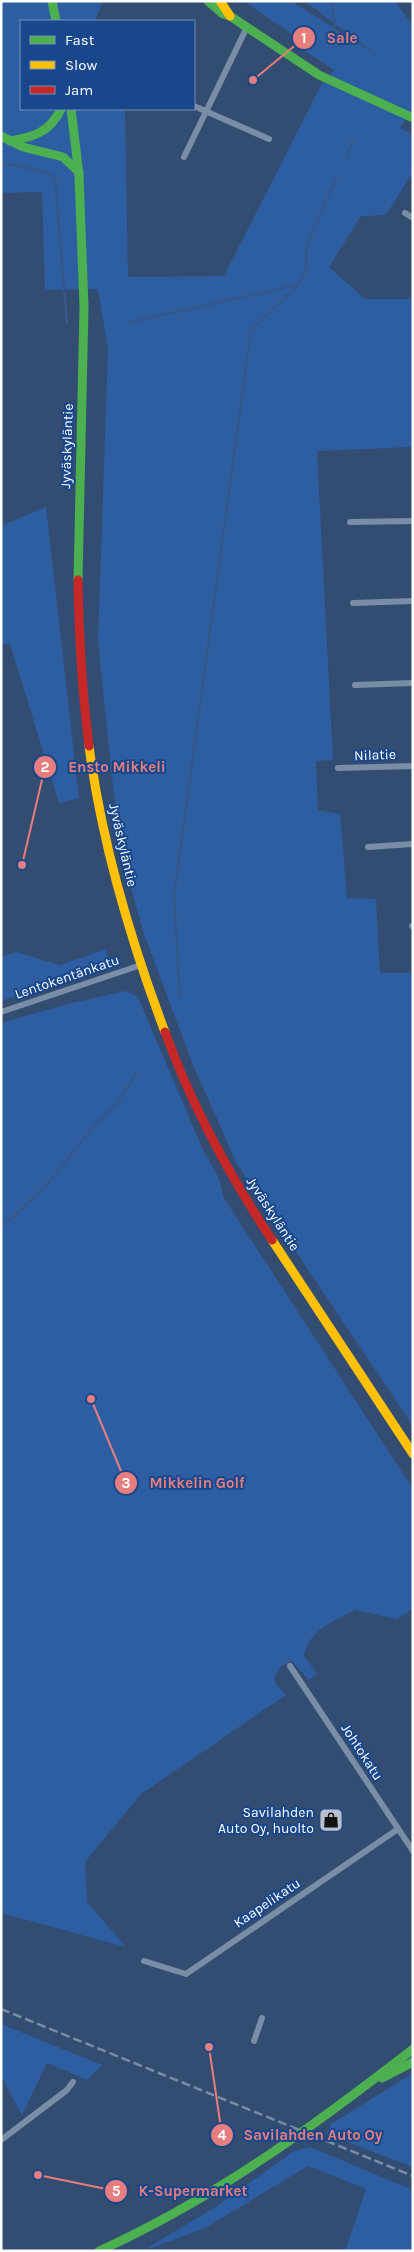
<svg xmlns="http://www.w3.org/2000/svg" width="414" height="2252" font-family="Karla,sans-serif">
	<style>
		.green { fill: #2d5ea2 }
		.lines { fill: none; stroke-linecap: round; stroke-linejoin: round }
		.stream { stroke: #365889; stroke-width: 2.5 }
		.street { stroke: #7a8da6; stroke-width: 6 }
		.fast { stroke: #4caf50; stroke-width: 9 }
		.slow { stroke: #ffc107; stroke-width: 9 }
		.jam { stroke: #c62828; stroke-width: 9 }
		.rail { stroke: #7b8da4; stroke-width: 2.5; stroke-dasharray: 9 4; stroke-linecap: butt }
		.labels { text-anchor: middle; dominant-baseline: central; stroke-width: 4; stroke-linejoin: round; paint-order: stroke }
		.street-label { font-size: 14px; fill: #fff; stroke: #19478b }
		.poi-label { font-size: 14px; fill: #fff; stroke: #19478b; text-anchor: end }
		.leader { fill: none; stroke: #e67e7e; stroke-width: 2 }
		.callout-dot { fill: #e67e7e; stroke: #19478b; stroke-width: 2 }
		.mark-label { font-size: 15px; text-anchor: middle; font-weight: bold; fill: #fff }
		.callout-label { font-size: 15px; text-anchor: middle; font-weight: bold; fill: #e67e7e; stroke: #19478b; stroke-width: 4; stroke-linejoin: round; paint-order: stroke }
	</style>
	<rect width="100%" height="100%" fill="#334c71"/>
	<g class="green">
		<polygon points="1,1 103,1 95,21 21,21 21,109 125,109 128,277 224,276 320,87 334,70 300,48 302,41 244,1 291,1 377,55 304,1 395,1 413,26 413,109 400,128 413,134 413,172 386,215 361,216 329,267 365,299 413,299 413,447 317,451 333,760 316,761 318,810 340,814 347,898 376,899 380,973 413,973 413,1426 237,1164 193,1065 144,934 126,870 113,787 98,641 108,349 98,289 45,290 42,192 1,193"/>
		<polygon points="46,507 79,798 59,803 10,644 1,644 1,526"/>
		<polygon points="106,949 111,965 1,1001 1,957 16,952 60,965"/>
		<path d="M 126,991 L 138,997 L 203,1150 L 218,1176 L 224,1198 L 413,1489 L 413,1609 L 397,1619 L 355,1610 C 334,1621 309,1630 304,1655 L 317,1674 L 309,1680 L 292,1661 L 281,1666 L 274,1677 L 276,1684 L 286,1695 L 141,1794 L 85,1862 L 87,1902 L 126,1947 L 1,1913 L 1,1023 L 72,1003 Z"/>
		<polygon points="1,2024 102,2065 87,2080 47,2063 22,2115 1,2076"/>
		<polygon points="413,2073 413,2167 326,2134 331,2124"/>
		<polygon points="310,2147 413,2190 413,2251 345,2251 366,2189 308,2166 207,2227 149,2249 150,2246 211,2210 294,2151"/>
	</g>
	<g class="lines">
		<g class="stream">
			<polyline points="332,1 336,42"/>
			<polyline points="346,158 353,141"/>
			<path d="M 1,162 C 19,168 40,167 55,178 L 67,324"/>
			<polyline points="130,322 297,285"/>
			<polyline points="180,996 174,896 251,330 298,285 306,271 307,245 336,179"/>
			<polyline points="1,1225 9,1221 50,1181 94,1126 118,1102 137,1072"/>
		</g>
		<g class="street">
			<polyline points="194,106 269,139"/>
			<polyline points="184,157 247,27"/>
			<polyline points="405,213 413,218"/>
			<polyline points="350,522 413,521"/>
			<polyline points="353,603 413,601"/>
			<polyline points="355,685 413,683"/>
			<polyline points="338,768 413,766"/>
			<polyline points="368,847 413,844"/>
			<polyline points="412,926 413,926"/>
			<polyline points="1,1012 141,965"/>
			<polyline points="290,1666 413,1851"/>
			<polyline points="144,1961 186,1974 398,1829"/>
			<polyline points="254,2041 262,2018"/>
			<polyline points="1,2140 67,2090 73,2082"/>
		</g>
		<g class="fast">
			<polyline points="52,1 56,21"/>
			<polyline points="208,1 223,14 230,16 319,75 413,118"/>
			<polyline points="71,109 79,175 84,307 78,580"/>
			<polyline points="1,136 23,147 63,157 79,172"/>
			<path d="M 10,141 C 34,137 50,132 61,109"/>
			<polyline points="382,2078 413,2062"/>
			<path d="M 99,2251 C 214,2199 314,2126 413,2049"/>
		</g>
		<g class="slow">
			<polyline points="220,1 230,16"/>
			<path d="M 89,746 C 102,845 130,939 165,1032"/>
			<polyline points="272,1240 413,1454"/>
		</g>
		<g class="jam">
			<path d="M 78,580 C 79,636 82,691 89,746"/>
			<path d="M 165,1032 C 192,1106 229,1175 272,1240"/>
		</g>
		<polyline class="rail" points="1,2009 413,2176"/>
	</g>
	<defs>
		<g id="shop-square" transform="scale(1.25)"><rect x="-9" y="-9" width="18" height="18" rx="4" fill="#b8c0cd" stroke="#19478b"/><path d="M-5-2.5h2.3a2.7 3.5 0 0 1 5.4 0H5L5.5 6h-11ZM-1.5-2.5h3a1.5 2.3 0 0 0-3 0Z" fill="#111"/></g>
	</defs>
	<g fill-rule="evenodd">
		<use href="#shop-square" x="331" y="1820"/>
	</g>
	<g class="labels">
		<g class="street-label">
			<text transform="translate(67 446) rotate(-88)">Jyväskyläntie</text>
			<text transform="translate(375 755) rotate(-2)">Nilatie</text>
			<text transform="translate(123 845) rotate(77)">Jyväskyläntie</text>
			<text transform="translate(67 977) rotate(-19)">Lentokentänkatu</text>
			<text transform="translate(273 1214) rotate(57)">Jyväskyläntie</text>
			<text transform="translate(362 1752) rotate(57)">Johtokatu</text>
			<text transform="translate(267 1903) rotate(-34)">Kaapelikatu</text>
		</g>
		<g class="poi-label">
			<text x="314" y="1812">Savilahden<tspan x="314" dy="16">Auto Oy, huolto</tspan></text>
		</g>
	</g>
	<path class="leader" d="M253 80L304 38M22 865L45 767M91 1399L126 1483M209 2047L222 2135M38 2175L116 2191"/>
	<g class="callout-dot">
		<circle cx="253" cy="80" r="5"/>
		<circle cx="22" cy="865" r="5"/>
		<circle cx="91" cy="1399" r="5"/>
		<circle cx="209" cy="2047" r="5"/>
		<circle cx="38" cy="2175" r="5"/>
		<circle cx="304" cy="38" r="12"/>
		<circle cx="45" cy="767" r="12"/>
		<circle cx="126" cy="1483" r="12"/>
		<circle cx="222" cy="2135" r="12"/>
		<circle cx="116" cy="2191" r="12"/>
	</g>
	<g class="mark-label">
		<text x="304" y="43">1</text>
		<text x="45" y="772">2</text>
		<text x="126" y="1488">3</text>
		<text x="222" y="2140">4</text>
		<text x="116" y="2196">5</text>
	</g>
	<g class="callout-label">
		<text x="342" y="43">Sale</text>
		<text x="117" y="772">Ensto Mikkeli</text>
		<text x="197" y="1488">Mikkelin Golf</text>
		<text x="313" y="2140">Savilahden Auto Oy</text>
		<text x="193" y="2196">K-Supermarket</text>
	</g>
	<rect width="414" height="2252" fill="none" stroke="#ffffff" stroke-width="5"/>
	<rect x="20" y="20" width="175" height="90" fill="#19478b" stroke="#7591b9"/>
	<rect x="30" y="36" width="25" height="8" fill="#4caf50" stroke="#7591b9"/>
	<text x="65" y="45" font-size="15" fill="#ffffff">Fast</text>
	<rect x="30" y="61" width="25" height="8" fill="#ffc107" stroke="#7591b9"/>
	<text x="65" y="70" font-size="15" fill="#ffffff">Slow</text>
	<rect x="30" y="86" width="25" height="8" fill="#c62828" stroke="#7591b9"/>
	<text x="65" y="95" font-size="15" fill="#ffffff">Jam</text>
</svg>
